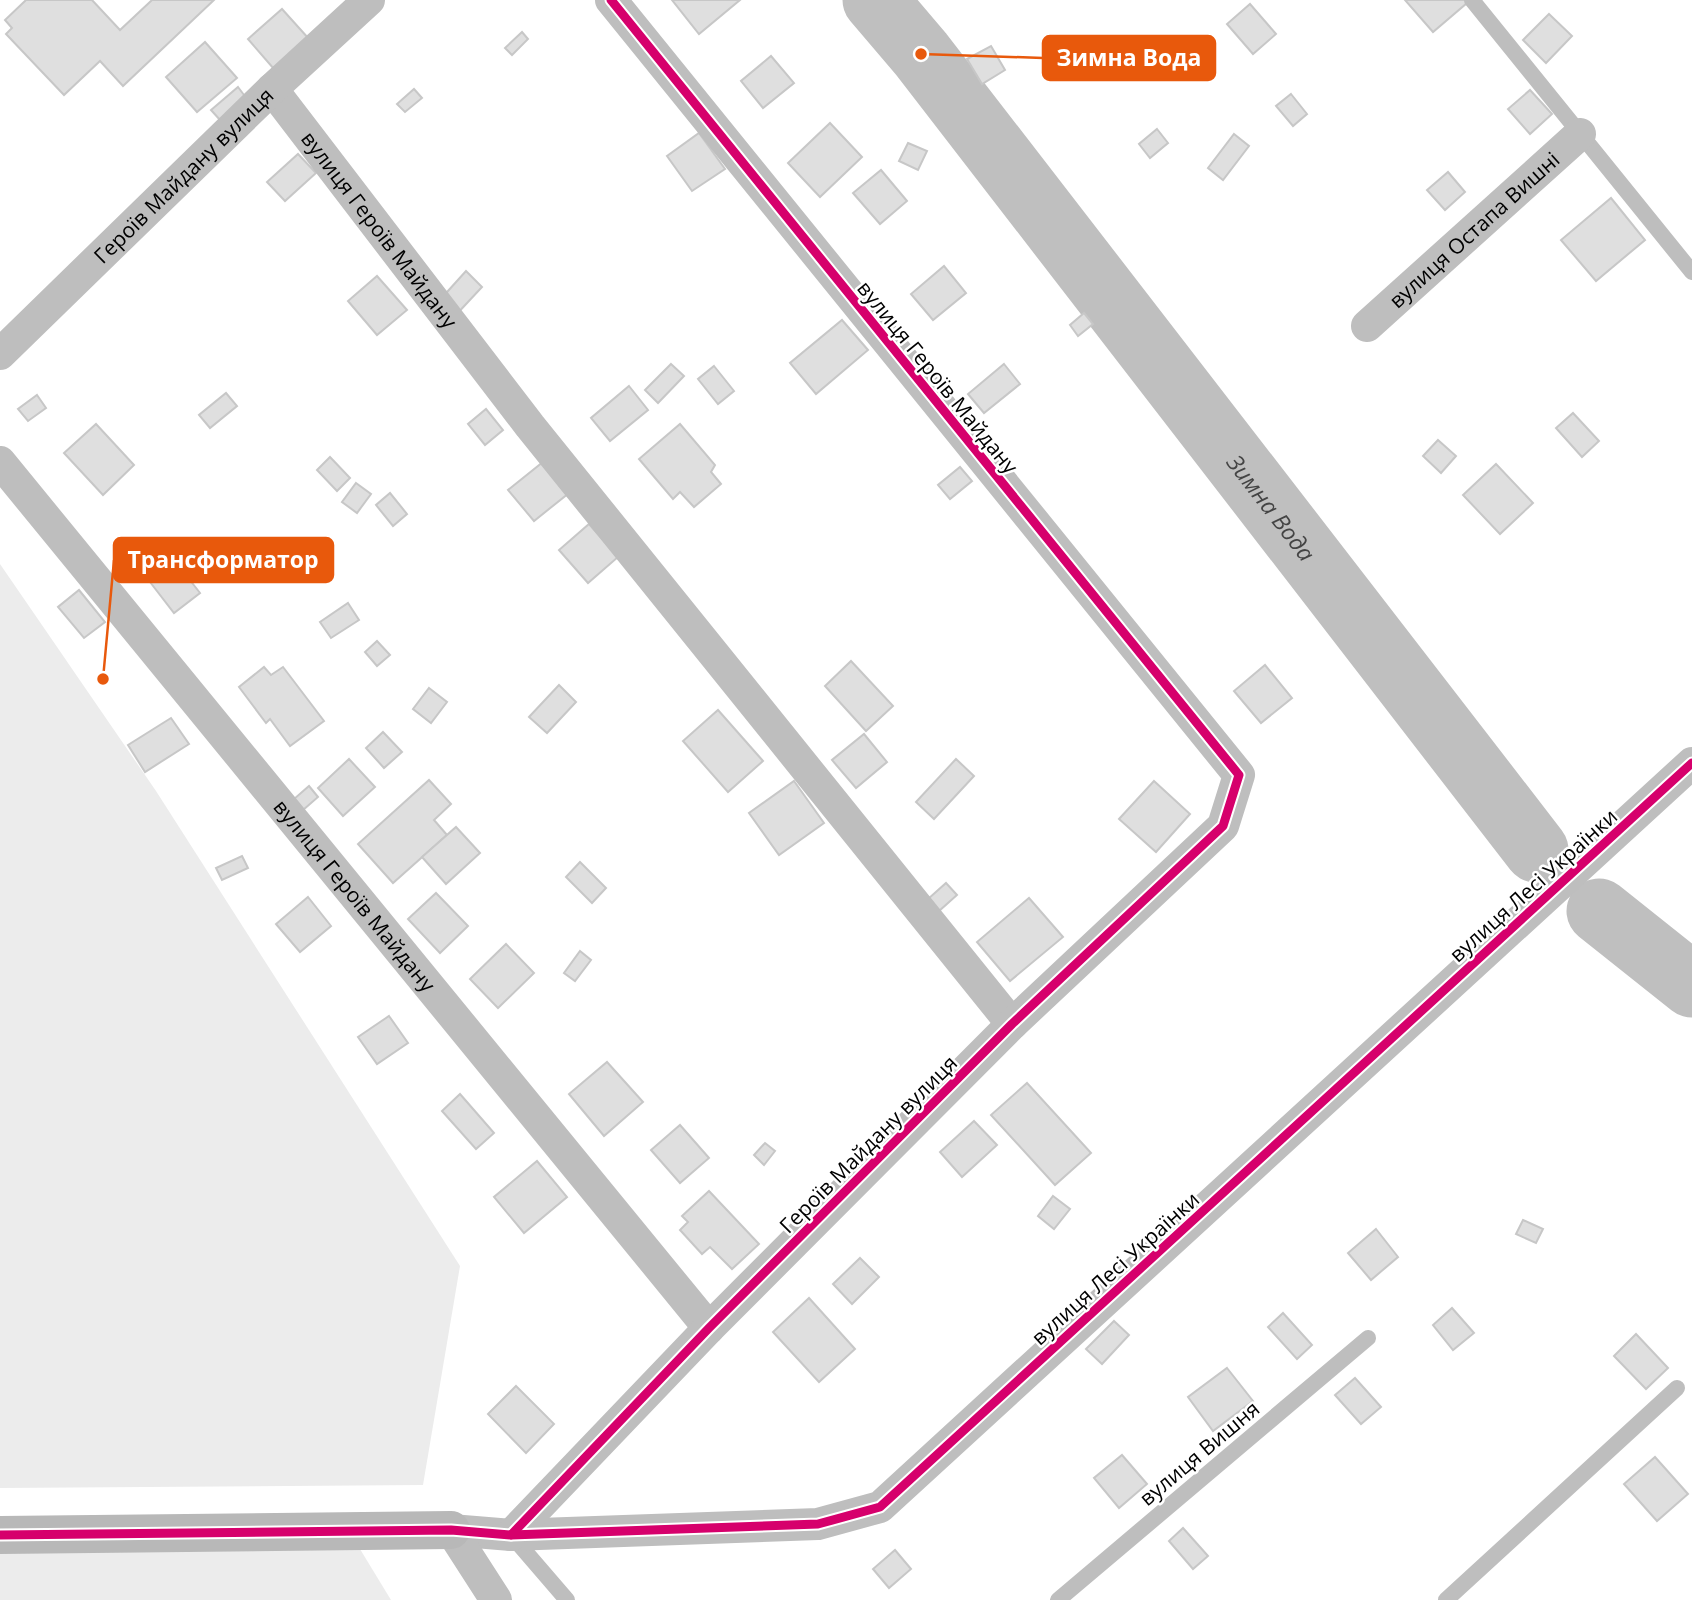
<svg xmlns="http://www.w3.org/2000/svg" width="1692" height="1600" font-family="'Open Sans',sans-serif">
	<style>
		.green { fill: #ececec }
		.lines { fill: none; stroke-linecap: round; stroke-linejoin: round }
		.river { stroke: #bfbfbf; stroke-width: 65 }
		.building { fill: #dfdfdf; stroke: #c7c7c7; stroke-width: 2 }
		.lane { stroke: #bebebe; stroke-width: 16 }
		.street { stroke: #bebebe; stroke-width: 32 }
		.secondary { stroke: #b8b8b8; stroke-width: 38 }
		.cycleway-casing { stroke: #fff; stroke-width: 13 }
		.cycleway { stroke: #d6006c; stroke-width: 9 }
		.labels { text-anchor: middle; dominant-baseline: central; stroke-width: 5; stroke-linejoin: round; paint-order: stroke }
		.street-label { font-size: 21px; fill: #000; stroke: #fff }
		.water-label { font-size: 23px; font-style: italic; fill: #444; stroke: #fff }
		.leader { fill: none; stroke: #e8590c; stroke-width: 2.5 }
		.callout-dot { fill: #e8590c; stroke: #fff; stroke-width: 2.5 }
		.callout { fill: #e8590c; stroke: #e8590c; stroke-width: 2.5 }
		.callout-label { font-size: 23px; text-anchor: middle; font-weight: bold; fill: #fff }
	</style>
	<rect width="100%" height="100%" fill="#fff"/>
	<g class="green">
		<polygon points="0,564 156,791 460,1266 423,1485 0,1488"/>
		<polygon points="349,1531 391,1600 0,1600 0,1541"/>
	</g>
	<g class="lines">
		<g class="river">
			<path id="s1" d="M 875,0 L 921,54 L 1536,850"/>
			<polyline points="1599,911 1692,985"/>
		</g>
	</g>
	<g class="building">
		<polygon points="26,0 92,0 120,30 152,0 214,0 123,86 100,61 64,95 6,34 12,28 5,20"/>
		<polygon points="672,0 740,0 699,34"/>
		<polygon points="1405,0 1465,0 1467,3 1433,32"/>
		<polygon points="1250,4 1276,34 1253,54 1227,24"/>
		<polygon points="282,9 309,39 274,69 248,39"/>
		<polygon points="1549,14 1572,36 1546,63 1523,40"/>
		<polygon points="522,32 528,39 512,55 505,48"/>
		<polygon points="205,42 237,78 197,112 166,77"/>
		<polygon points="991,46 1005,70 982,84 967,59"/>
		<polygon points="771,56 794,83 763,108 741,81"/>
		<polygon points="238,87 247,99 221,121 211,110"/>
		<polygon points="414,89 422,98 405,112 397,104"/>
		<polygon points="1530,90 1552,114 1530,134 1508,109"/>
		<polygon points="1291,94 1307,114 1293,126 1276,106"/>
		<polygon points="830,123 862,157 820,197 788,163"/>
		<polygon points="1157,129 1168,143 1150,158 1139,144"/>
		<polygon points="699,133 725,169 692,191 667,156"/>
		<polygon points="1234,134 1249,146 1223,180 1208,168"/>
		<polygon points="908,143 927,151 918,170 899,161"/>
		<polygon points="298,154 316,173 285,201 267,182"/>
		<polygon points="881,170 907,201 880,224 853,193"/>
		<polygon points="1448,172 1465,192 1445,210 1427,190"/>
		<polygon points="1611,198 1645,240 1596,281 1561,240"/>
		<polygon points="944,266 966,293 933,320 911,294"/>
		<polygon points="466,271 482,287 454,317 438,302"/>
		<polygon points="377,276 407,310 377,335 348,301"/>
		<polygon points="1084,313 1093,324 1078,336 1070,325"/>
		<polygon points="842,320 868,350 816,394 790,363"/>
		<polygon points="671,364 684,376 658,403 645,390"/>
		<polygon points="1004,364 1020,384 984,413 968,394"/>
		<polygon points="714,366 734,391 718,404 698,379"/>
		<polygon points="629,386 648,410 610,441 591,418"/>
		<polygon points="226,393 237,406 210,428 199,415"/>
		<polygon points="37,395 46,408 28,421 18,409"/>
		<polygon points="486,409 503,430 485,445 468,424"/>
		<polygon points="1573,413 1599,441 1582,457 1556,428"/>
		<polygon points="96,424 134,465 103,495 64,453"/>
		<polygon points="680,424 715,465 711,472 721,484 694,507 680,492 673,499 639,459"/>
		<polygon points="1438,440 1456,456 1441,473 1423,456"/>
		<polygon points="330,457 350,478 337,491 317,470"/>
		<polygon points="543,462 569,493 534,521 508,490"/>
		<polygon points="1496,464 1533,503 1500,534 1463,495"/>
		<polygon points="960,467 972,481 950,499 938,485"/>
		<polygon points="356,483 371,494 357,513 342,502"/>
		<polygon points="390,493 407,514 393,526 376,505"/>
		<polygon points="589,524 618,557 588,583 559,550"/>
		<polygon points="175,561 200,593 174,613 150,582"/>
		<polygon points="79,590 105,622 84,638 58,607"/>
		<polygon points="348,603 359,620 331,638 320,622"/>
		<polygon points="377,641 390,655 377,666 365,652"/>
		<polygon points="851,661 893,706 866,731 825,686"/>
		<polygon points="1265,665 1292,698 1261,723 1234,691"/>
		<polygon points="264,667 271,675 283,667 324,721 290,746 270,719 266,723 239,687"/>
		<polygon points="559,685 576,702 547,733 529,717"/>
		<polygon points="429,688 447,702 431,723 413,709"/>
		<polygon points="718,710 763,761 728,792 683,741"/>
		<polygon points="171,718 189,744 145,772 128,745"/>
		<polygon points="383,732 402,752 384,768 366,748"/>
		<polygon points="864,734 887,762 856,788 832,760"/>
		<polygon points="349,759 375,787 343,816 318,788"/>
		<polygon points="956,759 974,776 934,819 916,802"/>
		<polygon points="429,780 451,804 434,820 447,835 393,883 358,844"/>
		<polygon points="794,781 824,823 779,855 749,813"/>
		<polygon points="1154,781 1190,814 1156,852 1119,819"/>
		<polygon points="309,786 318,797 303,810 294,799"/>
		<polygon points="456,827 480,853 446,884 422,857"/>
		<polygon points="242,856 248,868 222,880 216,868"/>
		<polygon points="580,862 606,888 592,903 566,877"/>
		<polygon points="946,883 957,895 939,911 928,899"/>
		<polygon points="436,893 468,926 440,953 408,919"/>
		<polygon points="308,897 331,926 300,952 276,924"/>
		<polygon points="1029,898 1063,937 1010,981 977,942"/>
		<polygon points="506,944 534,973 498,1008 470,979"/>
		<polygon points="580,951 591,960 575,981 564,973"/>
		<polygon points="389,1016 408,1043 377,1064 358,1037"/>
		<polygon points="607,1062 643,1102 604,1136 569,1094"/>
		<polygon points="1027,1083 1091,1153 1055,1185 991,1115"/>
		<polygon points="460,1094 494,1133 476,1149 442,1111"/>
		<polygon points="974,1121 997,1145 962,1177 940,1152"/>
		<polygon points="680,1125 709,1158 680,1183 651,1150"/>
		<polygon points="765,1143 775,1151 764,1165 754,1155"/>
		<polygon points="537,1161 567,1197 524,1233 494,1197"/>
		<polygon points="709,1191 759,1244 732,1269 710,1247 702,1254 680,1230 688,1222 682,1216"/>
		<polygon points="1053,1196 1070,1209 1054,1229 1038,1216"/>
		<polygon points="1523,1220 1543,1229 1536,1243 1516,1234"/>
		<polygon points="1376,1229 1398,1257 1371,1280 1348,1253"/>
		<polygon points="860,1258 879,1277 852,1304 833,1284"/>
		<polygon points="809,1298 855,1349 819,1382 773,1332"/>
		<polygon points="1452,1308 1474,1333 1453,1350 1433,1325"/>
		<polygon points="1283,1313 1312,1345 1297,1359 1268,1327"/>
		<polygon points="1114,1321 1129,1335 1102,1364 1086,1349"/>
		<polygon points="1636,1334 1668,1368 1646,1389 1614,1356"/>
		<polygon points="1227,1368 1253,1401 1213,1431 1188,1397"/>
		<polygon points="1355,1378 1381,1407 1361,1424 1335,1395"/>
		<polygon points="516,1386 554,1424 526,1453 488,1414"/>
		<polygon points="1122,1455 1147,1484 1119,1508 1094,1478"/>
		<polygon points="1655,1457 1688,1494 1657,1521 1624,1484"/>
		<polygon points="1183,1528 1208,1556 1193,1569 1169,1541"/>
		<polygon points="895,1550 911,1569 889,1588 873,1569"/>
	</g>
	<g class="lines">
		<g class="lane">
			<polyline points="1472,0 1692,272"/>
			<polyline points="511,1535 567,1600"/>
			<polyline points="1058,1600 1368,1338"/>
			<polyline points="1446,1600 1677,1388"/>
		</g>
		<g class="street">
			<path id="s2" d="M 272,89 L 530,426 L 1012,1024"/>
			<path id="s3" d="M 1367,326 L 1580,134"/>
			<path id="s4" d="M 0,354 L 272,89 L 369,0"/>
			<path id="s5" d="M 0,462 L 709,1328"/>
			<polyline points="451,1530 511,1535 818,1524 880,1507 1692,763"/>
			<polyline points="451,1530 496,1600"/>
			<polyline points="511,1535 709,1328 1012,1024 1223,826 1239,775 611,0"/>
		</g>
		<polyline class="secondary" points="0,1535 451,1530"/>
		<g class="cycleway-casing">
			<g id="cycleway">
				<polyline points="0,1535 451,1530 511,1535 818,1524 880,1507 1692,763"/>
				<polyline points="511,1535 709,1328 1012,1024 1223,826 1239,775 611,0"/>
			</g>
		</g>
		<use href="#cycleway" class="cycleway"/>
	</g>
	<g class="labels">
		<g class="street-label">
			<text stroke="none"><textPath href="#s4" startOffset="256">Героїв Майдану вулиця</textPath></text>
			<text stroke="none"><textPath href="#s2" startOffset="177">вулиця Героїв Майдану</textPath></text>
			<text stroke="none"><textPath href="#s3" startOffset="144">вулиця Остапа Вишні</textPath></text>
			<text transform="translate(938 377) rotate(51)">вулиця Героїв Майдану</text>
			<text transform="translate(1533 885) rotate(-42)">вулиця Лесі Українки</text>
			<text stroke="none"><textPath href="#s5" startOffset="560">вулиця Героїв Майдану</textPath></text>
			<text transform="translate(868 1144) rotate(-45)">Героїв Майдану вулиця</text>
			<text transform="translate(1115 1268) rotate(-42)">вулиця Лесі Українки</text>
			<text transform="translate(1199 1453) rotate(-40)">вулиця Вишня</text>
		</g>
		<g class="water-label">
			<text stroke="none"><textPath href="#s1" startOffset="644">Зимна Вода</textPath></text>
		</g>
	</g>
	<path class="leader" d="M921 54L1043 58M103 679L114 560"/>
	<g class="callout-dot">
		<circle cx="921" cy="54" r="7"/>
		<circle cx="103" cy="679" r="7"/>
	</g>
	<g class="callout">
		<rect x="1043" y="36" width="172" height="44" rx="7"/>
		<rect x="114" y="538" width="219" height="44" rx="7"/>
	</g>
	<g class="callout-label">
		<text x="1129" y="66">Зимна Вода</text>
		<text x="223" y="568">Трансформатор</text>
	</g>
</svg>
